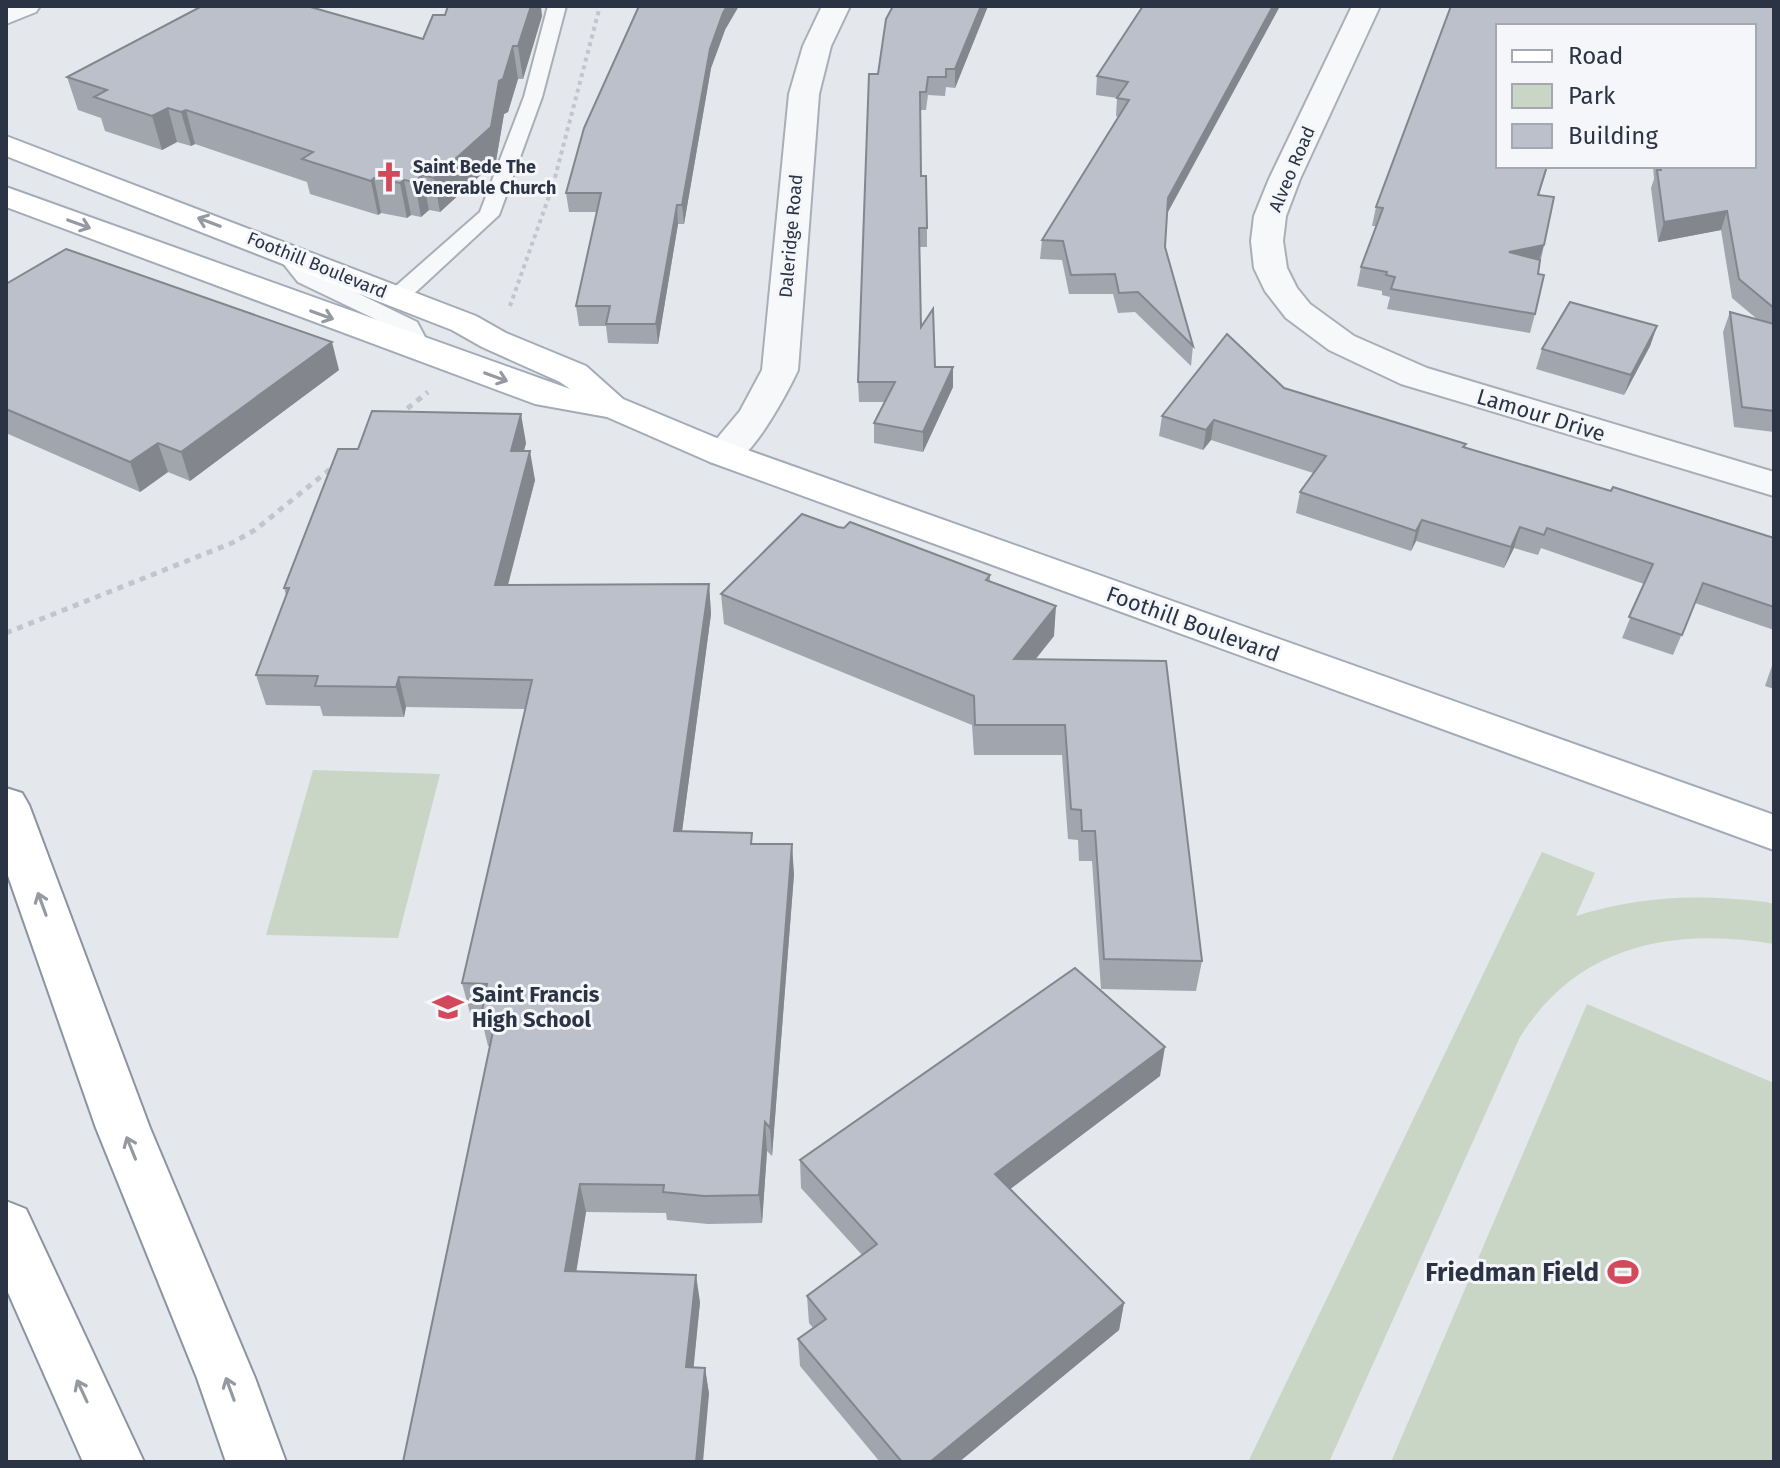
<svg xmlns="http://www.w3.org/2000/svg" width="1780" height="1468" font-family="'Fira Sans',sans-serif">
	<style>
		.green { fill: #c9d6c5 }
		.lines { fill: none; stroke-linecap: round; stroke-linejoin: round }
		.service-casing { stroke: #a9aeb7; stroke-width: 4 }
		.minor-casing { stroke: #a9aeb7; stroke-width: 4 }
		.tertiary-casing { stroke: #a9aeb7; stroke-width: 4 }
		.primary-casing { stroke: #a3abb8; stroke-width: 4 }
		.motorway-casing { stroke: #8b94a3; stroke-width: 4 }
		.path-far1 { stroke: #c2c5cb; stroke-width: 4; stroke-dasharray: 4 4; stroke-linecap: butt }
		.path { stroke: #c2c5cb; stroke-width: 5; stroke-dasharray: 6 6; stroke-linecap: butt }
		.service { fill: #f7f8fa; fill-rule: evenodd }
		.minor { fill: #f7f8fa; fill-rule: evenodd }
		.tertiary { fill: #f7f8fa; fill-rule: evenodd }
		.primary { fill: #fff; fill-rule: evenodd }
		.motorway { fill: #fff; fill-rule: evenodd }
		.wall { fill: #a1a5ae }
		.shaded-wall { fill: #83868d }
		.building { fill: #bbc0ca; stroke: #83868d; stroke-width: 2 }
		.oneway { stroke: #959aa2 }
		.labels { text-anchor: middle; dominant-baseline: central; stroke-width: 6; stroke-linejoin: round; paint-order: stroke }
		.far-poi-label { font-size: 18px; font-weight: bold; fill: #2b3445; stroke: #f4f6f9; text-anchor: start }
		.far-street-label { font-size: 18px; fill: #2b3445; stroke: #f4f6f9 }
		.street-label { font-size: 22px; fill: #2b3445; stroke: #f4f6f9 }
		.poi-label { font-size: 22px; font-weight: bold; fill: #2b3445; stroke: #f4f6f9; text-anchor: start }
		.near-poi-label { font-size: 26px; font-weight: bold; fill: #2b3445; stroke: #f4f6f9; text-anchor: end }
	</style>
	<rect width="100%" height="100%" fill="#e4e7ec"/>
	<g class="green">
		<polygon points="313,770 440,774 398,938 266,935"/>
		<path d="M 1542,852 L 1595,873 L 1576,916 C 1642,896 1697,894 1766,902 L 1774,904 L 1774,944 C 1672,927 1576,945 1519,1039 L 1329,1462 L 1248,1462 Z"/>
		<polygon points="1587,1004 1774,1083 1774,1462 1391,1462"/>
	</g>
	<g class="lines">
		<g class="service-casing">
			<g id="service">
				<polygon points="548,6 566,6 542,97 499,215 405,302 389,302 386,297 389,292 480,212 524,97"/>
				<polygon points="284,246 291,248 314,272 417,322 433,352 430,357 414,357 400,331 298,282 274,252"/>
			</g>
		</g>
		<g class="minor-casing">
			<g id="minor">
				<path d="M 822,6 L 850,6 L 831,46 L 819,94 L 798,370 C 788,392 755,453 734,462 C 726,466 718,464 710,462 L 704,454 L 740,411 L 762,370 L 789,94 L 803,46 Z"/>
				<polygon points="1352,6 1380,6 1300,179 1286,216 1283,241 1287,268 1297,288 1310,304 1354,336 1427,368 1774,472 1774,496 1401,384 1329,350 1286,318 1265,291 1254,268 1251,241 1254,216 1269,179"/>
			</g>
		</g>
		<g class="tertiary-casing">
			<polygon id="tertiary" points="6,6 40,6 36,12 6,24"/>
		</g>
		<g class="primary-casing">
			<polygon id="primary" points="6,136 476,316 506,333 586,366 623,399 736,446 1774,815 1774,850 710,462 607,417 535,404 6,207 6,187 570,389 560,382 482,347 452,330 6,156"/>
		</g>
		<g class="motorway-casing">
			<g id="motorway">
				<polygon points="6,788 22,793 29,805 150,1128 255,1378 286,1462 226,1462 197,1378 96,1128 6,870"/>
				<polygon points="6,1201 26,1209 144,1462 83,1462 6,1288"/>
			</g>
		</g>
		<polyline class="path-far1" points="510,306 553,185 600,6"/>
		<g class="path">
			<polyline points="398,416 428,392"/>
			<polyline points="6,633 232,543 255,530 334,466"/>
		</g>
		<use href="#service" class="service"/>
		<use href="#minor" class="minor"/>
		<use href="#tertiary" class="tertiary"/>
		<use href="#primary" class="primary"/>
		<use href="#motorway" class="motorway"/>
	</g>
	<g class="wall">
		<polygon points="988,6 955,88 946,87 945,96 928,95 926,110 920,110 921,176 927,228 927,247 919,247 921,327 935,367 953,367 953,387 923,452 874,443 874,423 885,402 859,402 858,382 878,74"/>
		<polygon points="1143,6 1280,6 1167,214 1165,247 1193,346 1191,366 1135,312 1118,313 1113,294 1069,294 1062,260 1040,259 1042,240 1118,117 1116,116 1117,98 1096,95 1097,76"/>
		<polygon points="1451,6 1774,6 1774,432 1734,427 1723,332 1730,312 1757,319 1732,298 1721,230 1658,242 1651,188 1654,179 1653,166 1754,166 1754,26 1498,26 1498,166 1548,166 1539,195 1544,245 1538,274 1535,314 1530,333 1387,309 1390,297 1382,295 1382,291 1357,286 1361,267 1376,226 1372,226 1376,207"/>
		<polygon points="542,16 523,79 518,79 508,112 504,114 496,161 440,212 429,210 421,217 411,215 407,218 381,213 378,215 310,194 307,182 195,144 191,146 177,142 162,150 105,131 101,118 78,110 67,77 423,39"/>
		<polygon points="725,30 711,68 684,224 678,224 658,344 608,343 606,326 579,326 576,306 597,212 569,212 566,193"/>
		<polygon points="6,284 339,370 190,481 168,472 140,492 6,433"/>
		<polygon points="1657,326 1650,346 1624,395 1536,369 1542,349"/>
		<polygon points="1284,388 1464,448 1611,491 1774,538 1774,630 1695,603 1673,655 1622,638 1644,584 1541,548 1538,555 1514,548 1504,568 1416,541 1411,551 1296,513 1300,492 1313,473 1211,440 1203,450 1159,436 1162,416"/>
		<polygon points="526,443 524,451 535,480 508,585 709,584 711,614 682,832 753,844 794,874 772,1156 767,1151 762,1223 708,1224 667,1220 666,1213 586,1212 576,1271 700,1302 693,1368 705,1368 709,1394 403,1462 490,1046 488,1046 481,1017 481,1013 470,1013 462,983 525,709 406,707 404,717 323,716 320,706 266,705 256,675 286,595 284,588 358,449"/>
		<polygon points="838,527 990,575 990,581 1054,636 1035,659 1202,961 1196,991 1101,989 1092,861 1079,861 1078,840 1068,839 1062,755 974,755 972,725 724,624 721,594"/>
		<polygon points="1774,660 1774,689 1765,686"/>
		<polygon points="1160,1076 1010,1189 1124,1303 1119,1330 959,1462 880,1462 800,1366 798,1339 813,1328 809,1323 807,1296 862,1255 801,1188 800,1160"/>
	</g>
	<g class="shaded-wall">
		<polygon points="531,6 541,6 542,16 523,79 518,46"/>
		<polygon points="727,6 739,6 725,30 711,68 684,224 682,205 710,49 723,13"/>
		<polygon points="981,6 988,6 955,88 955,69"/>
		<polygon points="1273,6 1280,6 1165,217 1168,198"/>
		<polygon points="513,46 518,79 508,112 504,114 496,161 440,212 434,178 499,81"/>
		<polygon points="168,108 177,142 162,150 152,116"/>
		<polygon points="186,110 195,144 191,146 181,112"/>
		<polygon points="422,175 429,210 421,217 415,182"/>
		<polygon points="374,178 381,213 378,215 371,181"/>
		<polygon points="404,180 411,215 407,218 400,183"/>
		<polygon points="677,205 678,224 658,344 656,324"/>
		<polygon points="1727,211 1721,230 1658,242 1664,222"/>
		<polygon points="1544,245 1538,264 1509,252"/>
		<polygon points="1657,326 1650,346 1624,395 1631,375"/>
		<polygon points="332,342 339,370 190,481 181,452"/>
		<polygon points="953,367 953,387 923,452 923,432"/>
		<polygon points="521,414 526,443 516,480 511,451"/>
		<polygon points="1214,420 1211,440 1203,450 1206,430"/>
		<polygon points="158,443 168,472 140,492 130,462"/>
		<polygon points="530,451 535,480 500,615 495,585"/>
		<polygon points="1422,520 1416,541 1411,551 1416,531"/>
		<polygon points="1520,527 1514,548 1504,568 1511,547"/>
		<polygon points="709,584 711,614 678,861 674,831"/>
		<polygon points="1056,606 1054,636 1012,689 1014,659"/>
		<polygon points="399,677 406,707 404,717 396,687"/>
		<polygon points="792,844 794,874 772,1156 770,1128"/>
		<polygon points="1165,1047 1160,1076 993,1202 995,1174"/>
		<polygon points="765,1122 767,1151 762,1223 759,1195"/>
		<polygon points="580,1184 586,1212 572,1298 565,1271"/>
		<polygon points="696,1275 700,1302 691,1394 686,1367"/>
		<polygon points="1124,1303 1119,1330 959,1462 930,1462"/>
		<polygon points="705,1368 709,1394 703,1462 696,1462"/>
	</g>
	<g class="building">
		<polygon points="202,6 307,6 423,39 433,15 445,15 448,6 531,6 518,46 513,46 503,79 499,81 491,127 434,178 422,175 415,182 404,180 400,183 374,178 371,181 302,159 313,152 186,110 181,112 168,108 152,116 94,97 107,90 67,77"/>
		<polygon points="639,6 727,6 723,13 710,49 682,205 677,205 656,324 606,324 610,306 576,306 601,193 566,193 584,128"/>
		<polygon points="893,6 981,6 955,69 946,69 946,77 928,77 926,92 920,92 921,176 926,176 927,228 919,228 921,327 933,309 935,367 953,367 923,432 874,423 895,382 858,382 869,74 878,74 886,19"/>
		<polygon points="1143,6 1273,6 1168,198 1165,247 1193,346 1138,292 1119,293 1115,274 1071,275 1063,241 1042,240 1129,100 1117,98 1128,82 1097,76"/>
		<polygon points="1451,6 1774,6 1774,308 1739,279 1727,211 1664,222 1657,170 1661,170 1661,166 1754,166 1754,26 1498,26 1498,166 1547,166 1538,195 1554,197 1544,245 1509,252 1540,260 1538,274 1544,275 1535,314 1391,289 1395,277 1386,275 1387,272 1361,267 1383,208 1376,207"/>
		<polygon points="66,249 332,342 181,452 158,443 130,462 6,409 6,284"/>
		<polygon points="1570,302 1657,326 1631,375 1542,349"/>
		<polygon points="1730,312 1774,324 1774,411 1742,407"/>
		<polygon points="1227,334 1284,388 1466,444 1463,447 1611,491 1613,487 1774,538 1774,607 1703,583 1682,635 1629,617 1653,564 1547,528 1544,535 1520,527 1511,547 1422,520 1416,531 1300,492 1326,456 1214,420 1206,430 1162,416"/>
		<polygon points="372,411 521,414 511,451 530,451 495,585 709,584 674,831 752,833 751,844 792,844 770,1128 765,1122 759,1195 704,1196 663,1192 664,1185 580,1184 565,1271 696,1275 686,1367 705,1368 696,1462 403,1462 496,1017 481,1017 487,984 462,983 532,680 399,677 396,687 315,686 318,676 256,675 289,588 284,588 338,449 358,449"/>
		<polygon points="802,514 838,527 844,528 850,522 990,575 986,580 1056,606 1014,659 1166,661 1202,961 1104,959 1095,831 1082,831 1081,810 1071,809 1065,725 975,725 974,696 721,594"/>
		<polygon points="1075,968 1165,1047 995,1174 1124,1303 930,1462 902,1462 798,1339 826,1319 807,1296 877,1244 800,1160"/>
	</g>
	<defs><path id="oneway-shaft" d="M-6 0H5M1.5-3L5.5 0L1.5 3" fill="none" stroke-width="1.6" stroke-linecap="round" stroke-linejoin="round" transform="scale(2)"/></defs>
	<g class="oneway">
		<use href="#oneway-shaft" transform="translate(209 222) rotate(-159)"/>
		<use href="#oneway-shaft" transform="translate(79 224) rotate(20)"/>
		<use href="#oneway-shaft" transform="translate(322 315) rotate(20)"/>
		<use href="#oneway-shaft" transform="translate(496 377) rotate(20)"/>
		<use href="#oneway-shaft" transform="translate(42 904) rotate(-110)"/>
		<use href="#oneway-shaft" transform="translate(131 1148) rotate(-112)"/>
		<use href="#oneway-shaft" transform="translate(230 1389) rotate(-110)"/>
		<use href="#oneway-shaft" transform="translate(82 1391) rotate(-115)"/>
	</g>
	<defs>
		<g id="church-bare" transform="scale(2.4)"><path d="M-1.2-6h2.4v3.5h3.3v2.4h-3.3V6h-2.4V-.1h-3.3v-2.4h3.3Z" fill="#d1495b" stroke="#f4f6f9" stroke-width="2.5" paint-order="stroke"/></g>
		<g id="school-bare" transform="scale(2.4)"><path d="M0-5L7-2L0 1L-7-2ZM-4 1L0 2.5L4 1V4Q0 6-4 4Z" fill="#d1495b" stroke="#f4f6f9" stroke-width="2.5" paint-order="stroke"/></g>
		<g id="stadium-bare" transform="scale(2.4)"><path d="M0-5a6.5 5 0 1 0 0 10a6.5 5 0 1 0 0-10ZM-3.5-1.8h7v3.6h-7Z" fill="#d1495b" stroke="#f4f6f9" stroke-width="2.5" paint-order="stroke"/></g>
	</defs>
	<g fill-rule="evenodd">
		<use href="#church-bare" x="389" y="177"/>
		<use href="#school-bare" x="448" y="1007"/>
		<use href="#stadium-bare" x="1623" y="1272"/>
	</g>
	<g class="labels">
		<g class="far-poi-label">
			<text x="413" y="167">Saint Bede The<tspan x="413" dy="21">Venerable Church</tspan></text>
		</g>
		<g class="far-street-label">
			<text transform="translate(1292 169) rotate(-67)">Alveo Road</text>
			<text transform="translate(791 236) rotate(-85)">Daleridge Road</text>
			<text transform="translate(317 265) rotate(22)">Foothill Boulevard</text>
		</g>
		<g class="street-label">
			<text transform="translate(1541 415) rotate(17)">Lamour Drive</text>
			<text transform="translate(1193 624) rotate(20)">Foothill Boulevard</text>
		</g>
		<g class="poi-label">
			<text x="472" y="994">Saint Francis<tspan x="472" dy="25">High School</tspan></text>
		</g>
		<g class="near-poi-label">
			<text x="1599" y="1272">Friedman Field</text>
		</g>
	</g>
	<rect width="1780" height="1468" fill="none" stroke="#2b3445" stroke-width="16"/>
	<rect x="1496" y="24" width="260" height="144" fill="#f4f6f9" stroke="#a4a8b1" stroke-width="2"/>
	<rect x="1512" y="50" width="40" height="12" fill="#ffffff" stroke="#a4a8b1" stroke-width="2"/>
	<text x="1568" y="64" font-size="24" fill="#2b3445">Road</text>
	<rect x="1512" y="84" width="40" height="24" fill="#c9d6c5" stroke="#a4a8b1" stroke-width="2"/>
	<text x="1568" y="104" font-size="24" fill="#2b3445">Park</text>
	<rect x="1512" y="124" width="40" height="24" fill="#bbc0ca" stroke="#a4a8b1" stroke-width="2"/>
	<text x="1568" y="144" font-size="24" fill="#2b3445">Building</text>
</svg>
